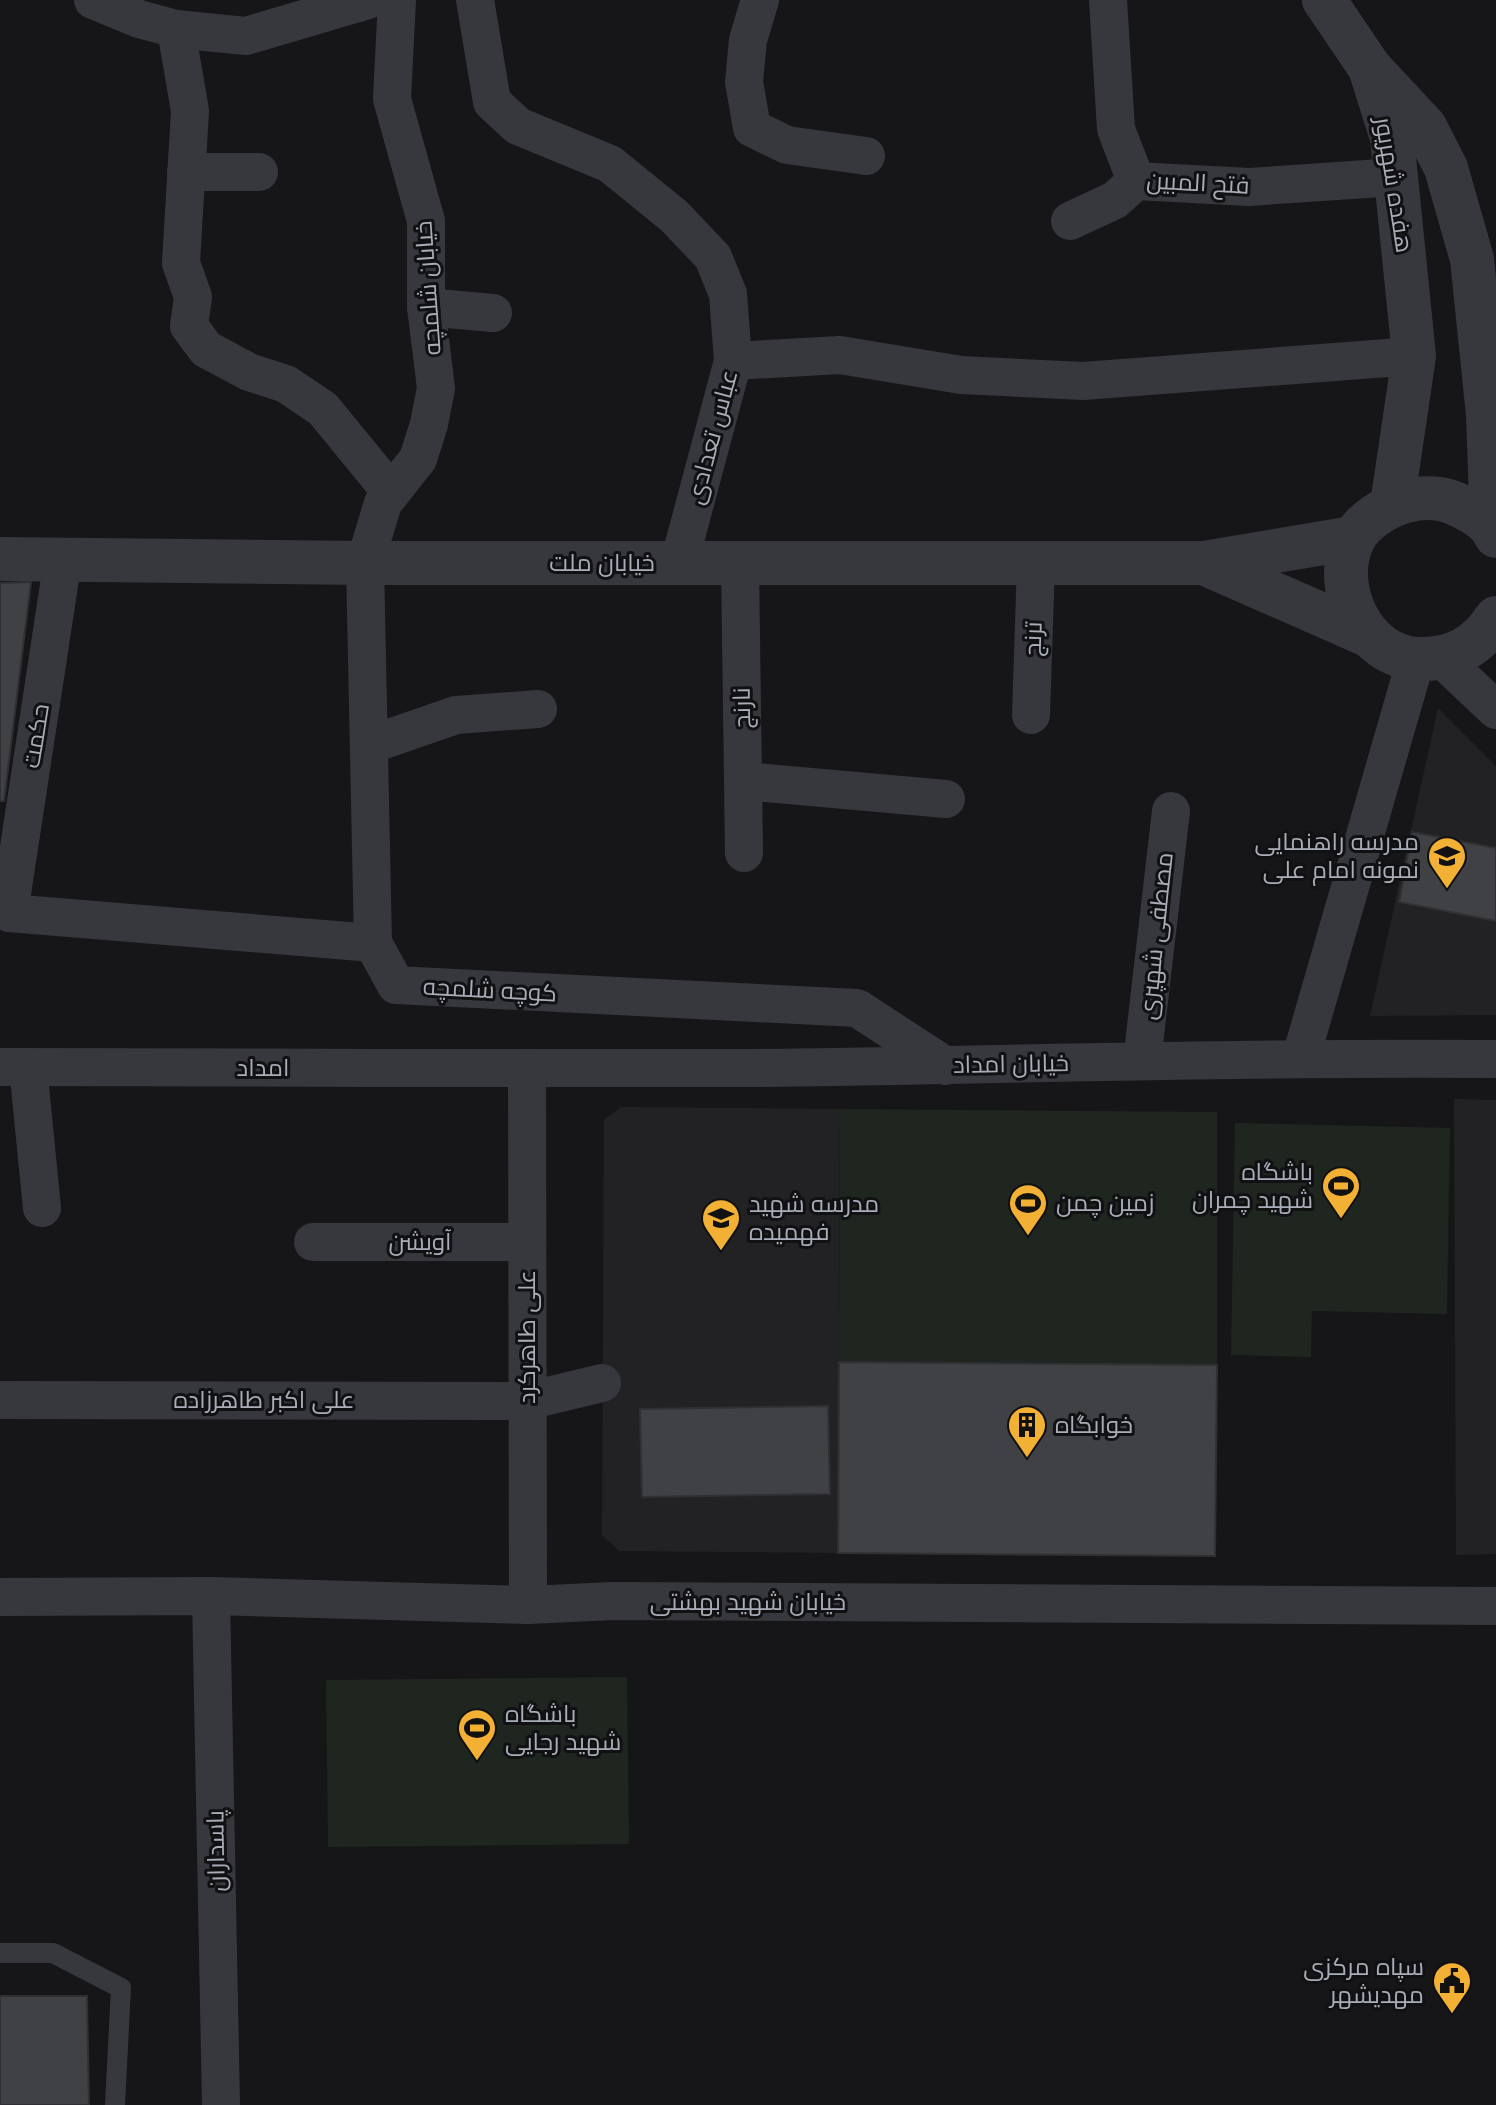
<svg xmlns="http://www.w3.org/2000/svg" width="1496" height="2105" font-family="'Fira Sans',Cairo,sans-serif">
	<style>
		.built { fill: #222225 }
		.green { fill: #1e261f }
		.building { fill: #404145; stroke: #303034; stroke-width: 2 }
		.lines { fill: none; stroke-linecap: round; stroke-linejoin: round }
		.service { stroke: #37383d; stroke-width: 20 }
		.minor { stroke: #37383d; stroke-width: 38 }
		.tertiary { stroke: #37383d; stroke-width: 44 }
		.labels { text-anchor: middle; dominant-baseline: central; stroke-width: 6; stroke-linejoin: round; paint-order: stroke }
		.street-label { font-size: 24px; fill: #a8adb8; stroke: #111113 }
		.poi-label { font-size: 24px; fill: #a8adb8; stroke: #111113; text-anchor: start }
	</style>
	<rect width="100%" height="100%" fill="#161618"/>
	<g class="built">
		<polygon points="1438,708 1496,766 1496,1015 1370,1016"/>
		<polygon points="1454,1099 1496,1100 1496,1554 1456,1555"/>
		<polygon points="621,1107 840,1109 838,1553 619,1551 602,1535 604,1120"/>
	</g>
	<g class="green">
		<polygon points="840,1109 1217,1112 1217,1365 839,1362"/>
		<polygon points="1235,1123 1450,1128 1447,1314 1312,1311 1311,1357 1231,1355"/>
		<polygon points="627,1677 629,1844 328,1847 326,1680"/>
	</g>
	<g class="building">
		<polygon points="31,582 4,801 0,801 0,583"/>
		<polygon points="1412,832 1496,848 1496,921 1399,902"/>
		<polygon points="839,1362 1217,1365 1215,1556 838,1553"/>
		<polygon points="828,1406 830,1494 642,1497 640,1409"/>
		<polygon points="0,1996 87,1996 89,2105 0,2105"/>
	</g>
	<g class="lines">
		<polyline class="service" points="0,1953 53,1953 121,1988 115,2105"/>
		<g class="minor">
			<polyline points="93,0 139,19 176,29 246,36 368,0"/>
			<polyline points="397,0 392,99 426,221 426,307 436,388 429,424 418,459 383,503 365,563 373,943 396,985 857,1008 946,1066"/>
			<polyline points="475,0 492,102 518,126 610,164 674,216 713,257 728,294 733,361 679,563"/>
			<polyline points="760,0 748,40 744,82 752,128 787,145 866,156"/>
			<polyline points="1108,0 1116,129 1136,181 1249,187 1396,177"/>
			<polyline points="176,29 190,111 181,263 193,297 189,326 206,349 249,372 286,384 323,409 391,492"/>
			<polyline points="186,172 259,172"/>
			<polyline points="1070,221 1115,200 1136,181"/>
			<polyline points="426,307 493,313"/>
			<polyline points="733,361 840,355 961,375 1083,381 1414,356"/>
			<polyline points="63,559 9,913 373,943"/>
			<polyline points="740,563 744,853"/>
			<polyline points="1441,658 1496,710"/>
			<polyline points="1031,715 1036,563"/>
			<polyline points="369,745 456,715 538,709"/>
			<polyline points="743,781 946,799"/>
			<polyline points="1301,1057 1416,659"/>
			<polyline points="1142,1061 1171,811"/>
			<path d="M 0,1067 C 251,1066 501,1070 752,1068 C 1000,1065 1248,1057 1496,1059"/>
			<polyline points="28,1067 42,1208"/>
			<polyline points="527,1070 528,1605"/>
			<polyline points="313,1242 527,1242"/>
			<polyline points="0,1400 527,1401 602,1383"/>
			<polyline points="211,1596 221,2105"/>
			<polyline points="0,1597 211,1596 528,1605 613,1601 1496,1606"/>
		</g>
		<g class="tertiary">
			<polyline points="1324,0 1370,68"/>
			<polyline points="1392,505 1414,356 1392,138 1370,68 1425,127 1446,168 1472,259 1488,415 1492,527"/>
			<path d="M 1496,536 C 1489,519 1470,510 1454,503 C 1439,497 1421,497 1406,501 C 1387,506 1362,521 1353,540 C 1331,588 1363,657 1419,659 C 1453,660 1478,646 1496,618"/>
			<polyline points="0,559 365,563 1204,563 1353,538"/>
			<polyline points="1204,563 1370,636"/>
		</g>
	</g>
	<defs>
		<g id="school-pin" transform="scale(2)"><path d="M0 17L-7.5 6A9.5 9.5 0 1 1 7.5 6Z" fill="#f2b134" stroke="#111113"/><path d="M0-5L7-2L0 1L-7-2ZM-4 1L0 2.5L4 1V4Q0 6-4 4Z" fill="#111"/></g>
		<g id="stadium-pin" transform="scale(2)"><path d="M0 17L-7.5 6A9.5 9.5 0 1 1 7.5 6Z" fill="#f2b134" stroke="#111113"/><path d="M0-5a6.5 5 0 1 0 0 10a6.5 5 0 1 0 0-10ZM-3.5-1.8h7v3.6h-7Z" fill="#111"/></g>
		<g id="building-pin" transform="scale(2)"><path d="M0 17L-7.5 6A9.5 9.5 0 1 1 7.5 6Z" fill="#f2b134" stroke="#111113"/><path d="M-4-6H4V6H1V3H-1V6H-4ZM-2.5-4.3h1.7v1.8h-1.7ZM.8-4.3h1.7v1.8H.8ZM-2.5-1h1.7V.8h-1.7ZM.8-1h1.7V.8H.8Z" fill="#111"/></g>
		<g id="civic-pin" transform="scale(2)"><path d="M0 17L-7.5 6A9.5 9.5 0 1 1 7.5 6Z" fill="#f2b134" stroke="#111113"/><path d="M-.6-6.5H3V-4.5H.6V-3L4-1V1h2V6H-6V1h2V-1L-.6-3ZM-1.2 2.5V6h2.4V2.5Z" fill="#111"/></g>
	</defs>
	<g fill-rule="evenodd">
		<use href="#school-pin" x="1447" y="856"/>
		<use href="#stadium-pin" x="1341" y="1186"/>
		<use href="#stadium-pin" x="1028" y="1203"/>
		<use href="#school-pin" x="721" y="1218"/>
		<use href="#building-pin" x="1027" y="1425"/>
		<use href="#stadium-pin" x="477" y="1728"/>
		<use href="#civic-pin" x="1452" y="1981"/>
	</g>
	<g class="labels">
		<g class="street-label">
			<text transform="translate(1198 183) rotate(3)">فتح المبین</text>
			<text transform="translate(1394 185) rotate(81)">هفده شهریور</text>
			<text transform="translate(428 288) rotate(-94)">خیابان شلمچه</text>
			<text transform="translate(712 437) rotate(-75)">عباس تعدادی</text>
			<text x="602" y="563">خیابان ملت</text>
			<text transform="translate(1033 639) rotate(-88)">ترنج</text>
			<text transform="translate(742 708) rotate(-91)">نارنج</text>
			<text transform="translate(36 736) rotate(-81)">حکمت</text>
			<text transform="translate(1156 936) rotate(-84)">مصطفی شهپری</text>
			<text transform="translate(490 990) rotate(3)">کوچه شلمچه</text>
			<text transform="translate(1011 1064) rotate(-1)">خیابان امداد</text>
			<text x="263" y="1068">امداد</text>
			<text x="420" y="1242">آویشن</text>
			<text transform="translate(527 1337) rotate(-90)">علی طاهرکرد</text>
			<text x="264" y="1400">علی اکبر طاهرزاده</text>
			<text x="748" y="1602">خیابان شهید بهشتی</text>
			<text transform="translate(216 1851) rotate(-91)">پاسداران</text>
		</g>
		<g class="poi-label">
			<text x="1419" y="842" text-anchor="end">مدرسه راهنمایی<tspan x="1419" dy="28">نمونه امام علی</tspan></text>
			<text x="1313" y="1172" text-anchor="end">باشگاه<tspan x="1313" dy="28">شهید چمران</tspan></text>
			<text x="1056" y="1203">زمین چمن</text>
			<text x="749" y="1204">مدرسه شهید<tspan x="749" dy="28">فهمیده</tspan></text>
			<text x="1055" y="1425">خوابگاه</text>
			<text x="505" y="1714">باشگاه<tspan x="505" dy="28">شهید رجایی</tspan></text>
			<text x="1424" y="1967" text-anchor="end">سپاه مرکزی<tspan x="1424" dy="28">مهدیشهر</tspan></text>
		</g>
	</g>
</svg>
